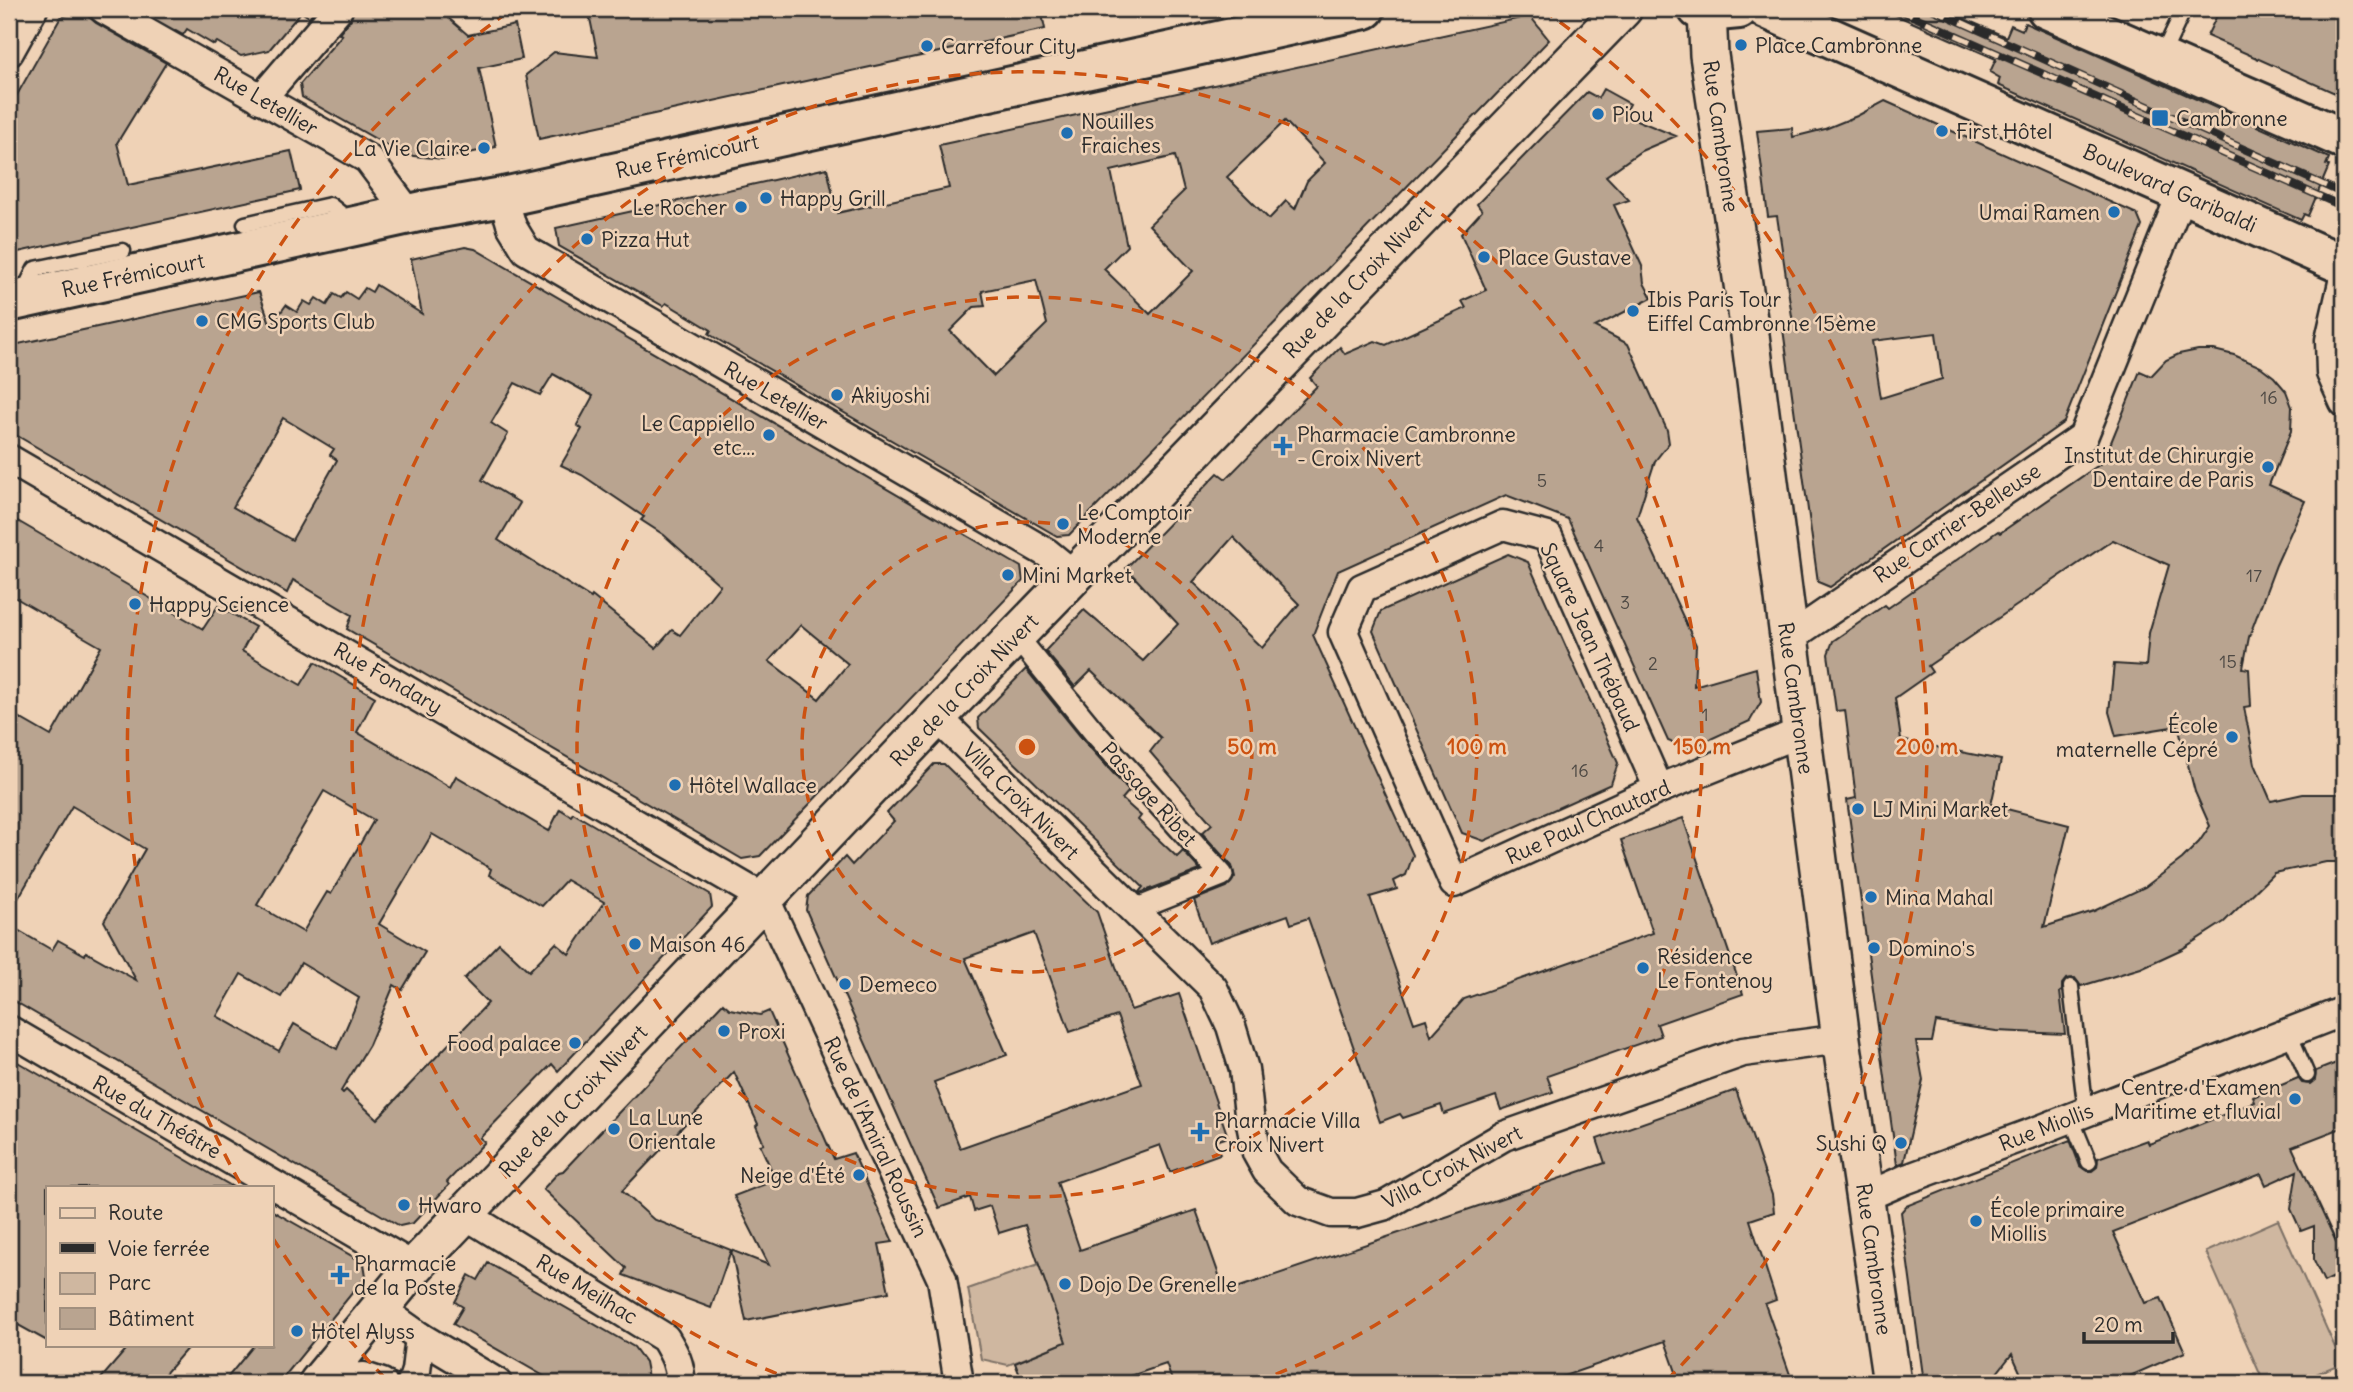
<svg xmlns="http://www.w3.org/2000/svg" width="2353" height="1392" font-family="Delius,sans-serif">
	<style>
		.green { fill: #cfb7a0; stroke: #7d7166; stroke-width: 2 }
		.building { fill: #b9a490; stroke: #2b2b2b; stroke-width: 2; fill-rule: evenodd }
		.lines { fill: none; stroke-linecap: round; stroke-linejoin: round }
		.service-casing { stroke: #2b2b2b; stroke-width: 19 }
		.pedestrian-casing { stroke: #2b2b2b; stroke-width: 26 }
		.minor-casing { stroke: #2b2b2b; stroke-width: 33 }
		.tertiary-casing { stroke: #2b2b2b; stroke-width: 42 }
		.secondary-casing { stroke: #2b2b2b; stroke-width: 44 }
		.service { stroke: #efd2b6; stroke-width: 14 }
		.pedestrian { stroke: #efd2b6; stroke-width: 21 }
		.minor { stroke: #efd2b6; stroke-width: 28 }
		.tertiary { stroke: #efd2b6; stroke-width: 37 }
		.secondary { stroke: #efd2b6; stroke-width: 38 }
		.rail-casing { stroke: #2b2b2b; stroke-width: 8 }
		.rail { stroke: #efd2b6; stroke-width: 5; stroke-dasharray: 16; stroke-linecap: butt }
		.ring { fill: none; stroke: #cc5211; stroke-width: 3.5; stroke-dasharray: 12 9 }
		.poi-dot { fill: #1f6fb2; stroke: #efd2b6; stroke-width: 2.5 }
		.labels { text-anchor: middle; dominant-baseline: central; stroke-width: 5; stroke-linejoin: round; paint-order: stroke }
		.number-label { font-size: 18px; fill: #4e4944 }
		.poi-label { font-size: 21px; fill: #2b2b2b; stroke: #efd2b6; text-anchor: start }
		.street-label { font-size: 21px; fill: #2b2b2b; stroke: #efd2b6 }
		.centre { fill: #cc5211; stroke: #efd2b6; stroke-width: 3.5 }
		.ring-label { font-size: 21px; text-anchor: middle; font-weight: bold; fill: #cc5211; stroke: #efd2b6; stroke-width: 5; stroke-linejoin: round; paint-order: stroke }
	</style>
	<rect width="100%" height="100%" fill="#efd2b6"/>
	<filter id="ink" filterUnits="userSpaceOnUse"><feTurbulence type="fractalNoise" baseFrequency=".0143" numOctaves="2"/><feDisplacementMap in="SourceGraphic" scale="14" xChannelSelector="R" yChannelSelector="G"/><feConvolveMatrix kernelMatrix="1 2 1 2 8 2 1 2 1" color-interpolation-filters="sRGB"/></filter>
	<g filter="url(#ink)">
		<g class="green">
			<polygon points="2278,1220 2342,1363 2295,1383 2264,1383 2206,1252"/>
			<polygon points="1039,1264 1086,1334 1008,1365 981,1359 968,1289"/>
		</g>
		<g class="building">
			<polygon points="87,9 89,17 96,23 166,63 117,143 128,185 291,151 300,190 9,254 9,109 61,17"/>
			<polygon points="137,9 316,9 309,17 301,12 269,50 241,56 217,42 214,45 187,29 183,35"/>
			<polygon points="354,9 438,9 468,35 515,25 522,59 479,68 496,147 443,159 404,155 302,97 300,84 342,35 339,34 351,19"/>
			<polygon points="588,9 1041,9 1045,29 539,139 526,75 554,52 598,57"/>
			<polygon points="1882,9 1942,9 2006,37 2011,25 2022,30 2025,23 2329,158 2326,165 2329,166 2308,216 2304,214 2301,220 1998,85 2000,78 1990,72 1996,59"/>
			<polygon points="2220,9 2344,9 2344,97 2207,36"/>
			<path d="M 1530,16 L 1549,40 L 1069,535 L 1057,536 L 722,342 L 709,334 L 711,330 L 666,303 L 663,306 L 559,246 L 556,228 L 827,168 L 837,213 L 949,188 L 939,145 ZM 1285,121 L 1325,163 L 1307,181 L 1295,209 L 1286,201 L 1269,219 L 1227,177 ZM 1175,156 L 1184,191 L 1149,225 L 1193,271 L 1150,314 L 1104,269 L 1127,246 L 1111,171 ZM 1036,280 L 1047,324 L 994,376 L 950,331 L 974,307 L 985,306 L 982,291 Z"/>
			<path d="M 1603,89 L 1630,104 L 1624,115 L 1676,136 L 1641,151 L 1606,176 L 1629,200 L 1614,205 L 1642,266 L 1644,283 L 1652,298 L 1595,327 L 1628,344 L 1667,430 L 1669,443 L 1655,461 L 1637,517 L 1696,645 L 1694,686 L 1756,668 L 1761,702 L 1750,721 L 1689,749 L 1668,741 L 1568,519 L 1506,495 L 1338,571 L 1313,635 L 1413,855 L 1406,875 L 1394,881 L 1397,889 L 1370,897 L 1414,1023 L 1426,1019 L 1431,1036 L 1464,999 L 1653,933 L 1621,840 L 1683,818 L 1743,994 L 1657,1024 L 1661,1036 L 1547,1076 L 1553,1092 L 1501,1110 L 1496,1096 L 1444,1114 L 1441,1105 L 1403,1118 L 1400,1114 L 1380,1122 L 1308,918 L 1291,924 L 1288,915 L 1209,943 L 1194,900 L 1227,887 L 1235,877 L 1232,866 L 1202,833 L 1212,824 L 1150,752 L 1161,738 L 1091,671 L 1075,687 L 1045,651 L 1084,610 L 1143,661 L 1178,624 L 1126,568 L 1218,473 L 1226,479 L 1317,386 L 1310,378 L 1340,347 L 1345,354 L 1375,341 L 1386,345 L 1466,308 L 1462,301 L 1486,290 L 1461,234 L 1482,211 L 1477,204 L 1587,92 L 1598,98 ZM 1233,537 L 1299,604 L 1262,648 L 1193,582 Z"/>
			<path d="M 1885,101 L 2137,214 L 2142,226 L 2064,422 L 1830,587 L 1818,582 L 1783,329 L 1793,323 L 1777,216 L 1768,217 L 1757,131 L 1792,128 L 1793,137 L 1825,129 L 1857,116 ZM 1936,333 L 1942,379 L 1881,398 L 1872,341 Z"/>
			<path d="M 465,247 L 475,249 L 1021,567 L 1023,581 L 760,856 L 742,859 L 347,629 L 352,615 L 293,580 L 287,593 L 9,431 L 9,346 L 259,292 L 271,326 L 286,305 L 297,312 L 304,301 L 311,305 L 316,298 L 327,305 L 334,294 L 341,298 L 346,292 L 357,299 L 365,288 L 372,292 L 376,285 L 422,314 L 411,259 ZM 553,374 L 593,396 L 577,425 L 582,429 L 561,465 L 582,475 L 644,517 L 641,520 L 664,535 L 720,585 L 680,635 L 672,630 L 656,648 L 592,596 L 591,598 L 498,540 L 520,503 L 482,480 L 508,434 L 491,423 L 515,383 L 540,395 ZM 283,418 L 334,449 L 330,455 L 337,460 L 292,540 L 233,507 ZM 801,625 L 848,664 L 819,699 L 769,661 Z"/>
			<path d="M 2198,350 L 2214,350 L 2234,355 L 2261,367 L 2274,377 L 2286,391 L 2292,407 L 2291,431 L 2269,485 L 2305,501 L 2276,565 L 2249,637 L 2243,668 L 2249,669 L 2251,706 L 2244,707 L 2255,764 L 2271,801 L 2303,794 L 2344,794 L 2344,862 L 2326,862 L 2274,873 L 2224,922 L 2182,949 L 2141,968 L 2081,986 L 2075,978 L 2066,979 L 2062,984 L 2062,991 L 2060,992 L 2065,1034 L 1996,1031 L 1936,1022 L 1932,1042 L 1916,1042 L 1923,1080 L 1904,1162 L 1897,1165 L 1847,800 L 1856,798 L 1845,710 L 1836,711 L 1828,654 L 1833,641 L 1885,605 L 1888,608 L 1998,531 L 2000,533 L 2103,462 L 2140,371 L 2151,376 L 2166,360 L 2179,354 ZM 2113,540 L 2169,565 L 2149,633 L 2146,666 L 2114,664 L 2109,712 L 2116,736 L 2178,726 L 2195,792 L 2210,826 L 2199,842 L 2182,859 L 2145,887 L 2094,911 L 2044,927 L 2069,825 L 1991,805 L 2001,760 L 1901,740 L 1895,698 L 1932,672 L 1928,666 Z"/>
			<path d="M 9,516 L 203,629 L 218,606 L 255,627 L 242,651 L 301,685 L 315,662 L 375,697 L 357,732 L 450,787 L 456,776 L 549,831 L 560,809 L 571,816 L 573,813 L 710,894 L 712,907 L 558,1071 L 552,1064 L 480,1138 L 485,1142 L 447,1182 L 449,1185 L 413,1223 L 400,1226 L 9,998 L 9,925 L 52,950 L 58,940 L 85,955 L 86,952 L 136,980 L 104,921 L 145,849 L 72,806 L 9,914 L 9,712 L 51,736 L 101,647 L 9,594 ZM 324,791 L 374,820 L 331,894 L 327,892 L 303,932 L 257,905 ZM 432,834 L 491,869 L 489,875 L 542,906 L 566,880 L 604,902 L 569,954 L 556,943 L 529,971 L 499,943 L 464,979 L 488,1003 L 377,1119 L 346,1090 L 343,1093 L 341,1091 L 369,1045 L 394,985 L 402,990 L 425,952 L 379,924 ZM 301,963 L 359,998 L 337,1049 L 294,1024 L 279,1051 L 217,1016 L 241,974 L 281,997 Z"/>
			<polygon points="1508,554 1528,562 1618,763 1611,784 1484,841 1462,833 1373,631 1381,611"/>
			<polygon points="1026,669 1085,742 1129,791 1122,799 1141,816 1138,820 1177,857 1183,851 1200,870 1140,893 1139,892 1143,887 979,728 978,718"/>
			<path d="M 934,764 L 944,764 L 1097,912 L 1131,1010 L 1179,994 L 1228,1137 L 1216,1141 L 1220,1154 L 1170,1172 L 1160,1145 L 1057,1182 L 1080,1250 L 1196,1210 L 1225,1292 L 1605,1163 L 1597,1139 L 1736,1090 L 1772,1195 L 1774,1212 L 1750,1220 L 1776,1300 L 1765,1304 L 1793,1383 L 1680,1383 L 1665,1341 L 1544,1383 L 1173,1383 L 1166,1364 L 1110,1383 L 1023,1383 L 1015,1363 L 1066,1342 L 1025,1225 L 999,1233 L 990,1206 L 974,1211 L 970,1197 L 939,1208 L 806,910 L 808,896 L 845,857 L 852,865 L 894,821 L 887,813 ZM 1034,933 L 1070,1032 L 1117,1016 L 1142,1084 L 960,1148 L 934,1082 L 1007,1055 L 965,958 Z"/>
			<polygon points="723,1003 730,1009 760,1015 769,1011 834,1159 853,1153 893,1242 879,1244 889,1292 746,1321 731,1250 769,1265 734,1196 776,1180 760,1145 764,1144 756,1126 758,1124 734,1072 622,1191 653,1219 731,1250 711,1308 623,1275 626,1268 543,1189 559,1172 563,1171"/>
			<polygon points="9,1057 233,1187 47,1187 47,1341 9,1320"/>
			<polygon points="2344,1060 2344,1127 2292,1147 2344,1259 2344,1272 2324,1282 2314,1260 2314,1226 2301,1231 2291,1209 2297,1171 2266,1185 2261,1174 2113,1232 2145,1303 2161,1298 2185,1352 2114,1383 2025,1383 2012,1354 1989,1383 1924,1383 1901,1212 1906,1206 2070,1140 2080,1166 2087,1171 2092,1171 2097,1167 2098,1158 2147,1140 2149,1144 2181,1132 2255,1102 2253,1097 2298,1078 2302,1083 2310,1084 2315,1080 2316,1071"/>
			<polygon points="271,1210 364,1263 366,1276 279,1383 223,1383 254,1345 271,1345"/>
			<polygon points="488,1263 634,1347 645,1362 649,1383 556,1383 453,1324 463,1307 455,1302 469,1275 478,1280"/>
			<polygon points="130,1345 190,1345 157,1383 97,1383"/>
		</g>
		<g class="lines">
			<g class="service-casing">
				<g id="service">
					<polyline points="2161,58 2184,9"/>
					<polyline points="245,224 330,205 350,221"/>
					<polyline points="23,293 35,269 123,251"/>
					<polyline points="2071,987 2086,1112"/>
					<polyline points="2289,1033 2307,1075"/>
					<polyline points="2071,1118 2089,1162"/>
				</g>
			</g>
			<g class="pedestrian-casing">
				<polyline id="pedestrian" points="1016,636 1095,733 1222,875 1132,911"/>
			</g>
			<g class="minor-casing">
				<g id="minor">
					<polyline points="104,9 368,159 410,215"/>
					<polyline points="9,52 33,9"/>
					<polyline points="261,99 338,9"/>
					<polyline points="503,197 512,227 526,250 1047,553 1074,575"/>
					<polyline points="2344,278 2330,340 2331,373 2344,402"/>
					<polyline points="9,459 765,899 942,1279 959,1383"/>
					<polyline points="1788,639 2083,437 2182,193"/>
					<polyline points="937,717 1213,988 1231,1026 1244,1069 1249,1114 1257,1153 1267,1171 1298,1201 1331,1213 1357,1213 1386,1205 1504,1136 1743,1052 1841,1039"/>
					<polyline points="1659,789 1548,537 1503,525 1362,588 1343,632 1454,883 1659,789 1801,732"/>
					<polyline points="9,1030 414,1267"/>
					<polyline points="1865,1197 1904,1180 2040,1130 2344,1011"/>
					<path d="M 466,1215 L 665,1338 C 674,1353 681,1365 680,1383"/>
					<polyline points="379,1308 420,1337 497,1383"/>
					<polyline points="320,1380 364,1377 382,1383"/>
					<polyline points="412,1383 416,1371 420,1337"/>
				</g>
			</g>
			<g class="tertiary-casing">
				<g id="tertiary">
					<polyline points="1707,12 1709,55 1746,304 1841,1039 1892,1383"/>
					<polyline points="318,1383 414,1267 937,717 1623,9"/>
				</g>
			</g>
			<g class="secondary-casing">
				<g id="secondary">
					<polyline points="1698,9 1707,12 1739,9"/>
					<polyline points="1766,9 2344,265"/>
					<polyline points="2047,9 2344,139"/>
					<polyline points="9,302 423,211 503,197 1365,9"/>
				</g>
			</g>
			<use href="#service" class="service"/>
			<use href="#pedestrian" class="pedestrian"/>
			<use href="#minor" class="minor"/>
			<use href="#tertiary" class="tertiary"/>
			<use href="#secondary" class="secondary"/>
			<g class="rail-casing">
				<g id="rail">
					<polyline points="1897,9 2344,207"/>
					<polyline points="1932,9 2344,194"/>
				</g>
			</g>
			<use href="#rail" class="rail"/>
		</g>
	</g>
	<g class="ring">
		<circle cx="1027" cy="747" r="225"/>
		<circle cx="1027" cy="747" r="450"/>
		<path d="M796 1381A675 675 0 1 1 1258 1381"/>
		<path d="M385 1378A900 900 0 0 1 272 1237M240 1183A900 900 0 0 1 511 10M1543 10A900 900 0 0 1 1669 1378"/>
	</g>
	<g class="poi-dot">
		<circle cx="1741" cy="45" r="7"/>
		<circle cx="927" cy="46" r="7"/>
		<circle cx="1598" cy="114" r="7"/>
		<rect x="2151" y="109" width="18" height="18" rx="3.5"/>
		<circle cx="1942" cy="131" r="7"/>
		<circle cx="1067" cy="133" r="7"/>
		<circle cx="484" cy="148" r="7"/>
		<circle cx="766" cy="198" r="7"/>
		<circle cx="741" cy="207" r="7"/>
		<circle cx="2114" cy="212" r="7"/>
		<circle cx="587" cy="239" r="7"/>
		<circle cx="1484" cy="257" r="7"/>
		<circle cx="1633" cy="311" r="7"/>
		<circle cx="202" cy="321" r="7"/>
		<circle cx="837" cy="395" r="7"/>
		<circle cx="769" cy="435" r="7"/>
		<path d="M1279.5 435.5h7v7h7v7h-7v7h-7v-7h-7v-7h7z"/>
		<circle cx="2268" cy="467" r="7"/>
		<circle cx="1063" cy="524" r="7"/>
		<circle cx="1008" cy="575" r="7"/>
		<circle cx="135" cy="604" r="7"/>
		<circle cx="2232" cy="737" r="7"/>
		<circle cx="675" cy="785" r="7"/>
		<circle cx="1858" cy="809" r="7"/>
		<circle cx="1871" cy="897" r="7"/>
		<circle cx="635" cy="944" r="7"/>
		<circle cx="1874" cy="948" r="7"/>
		<circle cx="1643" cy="968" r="7"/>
		<circle cx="845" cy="984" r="7"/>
		<circle cx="724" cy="1031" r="7"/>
		<circle cx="575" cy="1043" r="7"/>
		<circle cx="2295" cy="1099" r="7"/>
		<circle cx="614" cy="1129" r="7"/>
		<path d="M1196.5 1121.5h7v7h7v7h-7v7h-7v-7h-7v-7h7z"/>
		<circle cx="1901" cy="1143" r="7"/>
		<circle cx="859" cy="1175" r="7"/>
		<circle cx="404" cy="1205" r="7"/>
		<circle cx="1976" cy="1221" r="7"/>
		<path d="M336.5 1264.5h7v7h7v7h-7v7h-7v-7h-7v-7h7z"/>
		<circle cx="1065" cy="1284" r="7"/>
		<circle cx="297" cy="1331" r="7"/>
	</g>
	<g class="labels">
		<g class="number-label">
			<text x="2269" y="397">16</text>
			<text x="1542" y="480">5</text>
			<text x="1599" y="545">4</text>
			<text x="2254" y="575">17</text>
			<text x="1625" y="602">3</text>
			<text x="2228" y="661">15</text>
			<text x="1653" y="663">2</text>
			<text x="1705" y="714">1</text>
			<text x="1580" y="770">16</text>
		</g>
		<g class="poi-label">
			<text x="1755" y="45">Place Cambronne</text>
			<text x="941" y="46">Carrefour City</text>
			<text x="1612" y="114">Piou</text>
			<text x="2176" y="118">Cambronne</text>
			<text x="1081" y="121">Nouilles<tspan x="1081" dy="24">Fraiches</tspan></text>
			<text x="1956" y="131">First Hôtel</text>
			<text x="470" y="148" text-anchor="end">La Vie Claire</text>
			<text x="780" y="198">Happy Grill</text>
			<text x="727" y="207" text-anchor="end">Le Rocher</text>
			<text x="2100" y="212" text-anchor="end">Umai Ramen</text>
			<text x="601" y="239">Pizza Hut</text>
			<text x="1498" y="257">Place Gustave</text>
			<text x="1647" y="299">Ibis Paris Tour<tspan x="1647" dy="24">Eiffel Cambronne 15ème</tspan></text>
			<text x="216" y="321">CMG Sports Club</text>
			<text x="851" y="395">Akiyoshi</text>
			<text x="755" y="423" text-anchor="end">Le Cappiello<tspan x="755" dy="24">etc...</tspan></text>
			<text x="1297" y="434">Pharmacie Cambronne<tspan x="1297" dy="24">- Croix Nivert</tspan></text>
			<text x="2254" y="455" text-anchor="end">Institut de Chirurgie<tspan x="2254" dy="24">Dentaire de Paris</tspan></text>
			<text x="1077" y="512">Le Comptoir<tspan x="1077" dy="24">Moderne</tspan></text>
			<text x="1022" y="575">Mini Market</text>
			<text x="149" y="604">Happy Science</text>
			<text x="2218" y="725" text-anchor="end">École<tspan x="2218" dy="24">maternelle Cépré</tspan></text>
			<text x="689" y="785">Hôtel Wallace</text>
			<text x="1872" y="809">LJ Mini Market</text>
			<text x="1885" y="897">Mina Mahal</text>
			<text x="649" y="944">Maison 46</text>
			<text x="1888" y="948">Domino's</text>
			<text x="1657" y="956">Résidence<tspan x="1657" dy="24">Le Fontenoy</tspan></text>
			<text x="859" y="984">Demeco</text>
			<text x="738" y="1031">Proxi</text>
			<text x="561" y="1043" text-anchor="end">Food palace</text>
			<text x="2281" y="1087" text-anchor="end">Centre d'Examen<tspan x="2281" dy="24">Maritime et fluvial</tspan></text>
			<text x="628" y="1117">La Lune<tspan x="628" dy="24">Orientale</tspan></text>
			<text x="1214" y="1120">Pharmacie Villa<tspan x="1214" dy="24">Croix Nivert</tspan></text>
			<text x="1887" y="1143" text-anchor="end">Sushi Q</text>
			<text x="845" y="1175" text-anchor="end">Neige d'Été</text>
			<text x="418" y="1205">Hwaro</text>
			<text x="1990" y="1209">École primaire<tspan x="1990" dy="24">Miollis</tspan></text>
			<text x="354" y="1263">Pharmacie<tspan x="354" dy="24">de la Poste</tspan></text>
			<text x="1079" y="1284">Dojo De Grenelle</text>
			<text x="311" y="1331">Hôtel Alyss</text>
		</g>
		<g class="street-label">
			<text transform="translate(266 101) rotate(30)">Rue Letellier</text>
			<text transform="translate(1721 136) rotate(82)">Rue Cambronne</text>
			<text transform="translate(687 156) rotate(-12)">Rue Frémicourt</text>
			<text transform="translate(2170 188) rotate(24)">Boulevard Garibaldi</text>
			<text transform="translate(133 275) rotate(-12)">Rue Frémicourt</text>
			<text transform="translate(1357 282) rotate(-46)">Rue de la Croix Nivert</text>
			<text transform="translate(776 396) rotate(30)">Rue Letellier</text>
			<text transform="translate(1957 523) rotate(-34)">Rue Carrier-Belleuse</text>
			<text transform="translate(1590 637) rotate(65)">Square Jean Thébaud</text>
			<text transform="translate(388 678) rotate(30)">Rue Fondary</text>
			<text transform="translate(964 690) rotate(-46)">Rue de la Croix Nivert</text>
			<text transform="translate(1796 698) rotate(82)">Rue Cambronne</text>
			<text transform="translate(1149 794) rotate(48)">Passage Ribet</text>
			<text transform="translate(1021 801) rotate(45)">Villa Croix Nivert</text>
			<text transform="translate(1588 822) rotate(-24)">Rue Paul Chautard</text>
			<text transform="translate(573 1101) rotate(-46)">Rue de la Croix Nivert</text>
			<text transform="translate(157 1117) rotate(30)">Rue du Théâtre</text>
			<text transform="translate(2046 1127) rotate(-21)">Rue Miollis</text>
			<text transform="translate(876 1137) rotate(65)">Rue de l'Amiral Roussin</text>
			<text transform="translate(1452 1167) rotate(-28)">Villa Croix Nivert</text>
			<text transform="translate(1874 1259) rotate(82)">Rue Cambronne</text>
			<text transform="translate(587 1289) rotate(31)">Rue Meilhac</text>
		</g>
	</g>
	<circle cx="1027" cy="747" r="10" class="centre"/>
	<g class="ring-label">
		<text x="1252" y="754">50 m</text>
		<text x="1477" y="754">100 m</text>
		<text x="1702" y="754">150 m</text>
		<text x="1927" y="754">200 m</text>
	</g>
	<rect width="2353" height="1392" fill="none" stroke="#efd2b6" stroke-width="35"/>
	<rect x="18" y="18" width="2318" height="1357" fill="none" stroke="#2b2b2b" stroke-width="2.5" filter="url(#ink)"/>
	<rect x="46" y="1186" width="228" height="161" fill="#efd2b6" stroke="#a18f7e" stroke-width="2"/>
	<rect x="60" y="1208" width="35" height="10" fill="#efd2b6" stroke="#a18f7e" stroke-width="2"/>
	<text x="108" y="1220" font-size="21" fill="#2b2b2b">Route</text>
	<rect x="60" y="1243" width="35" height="10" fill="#2b2b2b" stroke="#a18f7e" stroke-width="2"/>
	<text x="108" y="1256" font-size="21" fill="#2b2b2b">Voie ferrée</text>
	<rect x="60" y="1273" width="35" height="21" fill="#cfb7a0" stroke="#a18f7e" stroke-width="2"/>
	<text x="108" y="1290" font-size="21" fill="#2b2b2b">Parc</text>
	<rect x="60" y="1308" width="35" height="21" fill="#b9a490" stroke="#a18f7e" stroke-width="2"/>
	<text x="108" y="1326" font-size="21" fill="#2b2b2b">Bâtiment</text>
	<path d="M2084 1332v10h89v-10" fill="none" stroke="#2b2b2b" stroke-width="3.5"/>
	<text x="2094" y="1332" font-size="21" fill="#2b2b2b" stroke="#efd2b6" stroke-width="5" paint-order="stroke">20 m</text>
</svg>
